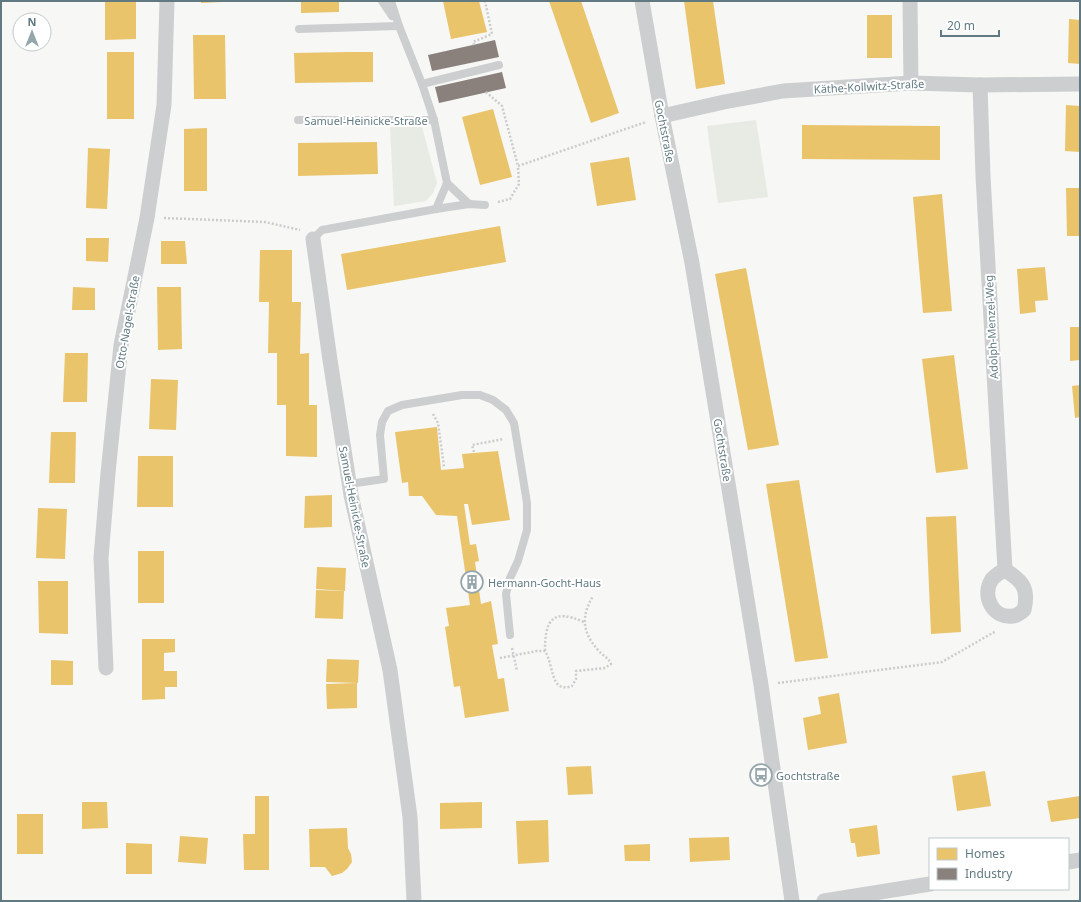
<svg xmlns="http://www.w3.org/2000/svg" width="1081" height="902" font-family="'Noto Sans',sans-serif">
	<style>
		.green { fill: #e8eae4 }
		.homes { fill: #e9c46a }
		.industry { fill: #8a817c }
		.lines { fill: none; stroke-linecap: round; stroke-linejoin: round }
		.path { stroke: #cbcccc; stroke-width: 2.5; stroke-dasharray: 2 2; stroke-linecap: butt }
		.service { stroke: #cccecf; stroke-width: 8 }
		.minor { stroke: #cccecf; stroke-width: 15 }
		.labels { text-anchor: middle; dominant-baseline: central; stroke-width: 4; stroke-linejoin: round; paint-order: stroke }
		.street-label { font-size: 11px; fill: #617a82; stroke: #fff }
		.poi-label { font-size: 11px; fill: #617a82; stroke: #fff; text-anchor: start }
	</style>
	<rect width="100%" height="100%" fill="#f7f7f6"/>
	<g class="green">
		<polygon points="756,120 768,197 718,203 707,126"/>
		<polygon points="390,127 422,127 437,183 433,193 426,201 394,206"/>
	</g>
	<g class="homes">
		<polygon points="105,1 136,1 136,39 105,40"/>
		<polygon points="201,1 222,1 222,2 201,3"/>
		<polygon points="301,1 339,1 339,12 301,13"/>
		<polygon points="443,1 479,1 487,32 451,39"/>
		<polygon points="549,1 581,1 619,113 591,123"/>
		<polygon points="684,1 713,1 725,84 696,89"/>
		<rect x="867" y="15" width="25" height="43"/>
		<polygon points="1069,19 1080,20 1080,64 1068,63"/>
		<polygon points="193,35 225,35 226,99 194,99"/>
		<rect x="107" y="52" width="27" height="67"/>
		<polygon points="347,52 373,52 373,82 295,83 294,53"/>
		<polygon points="1066,105 1080,106 1080,152 1065,151"/>
		<polygon points="493,109 512,177 480,185 462,117"/>
		<polygon points="802,125 940,126 940,160 802,159"/>
		<polygon points="207,128 207,191 184,191 184,129"/>
		<polygon points="377,142 378,174 298,176 298,143"/>
		<polygon points="88,148 110,149 107,209 86,208"/>
		<polygon points="629,157 636,200 597,206 590,163"/>
		<polygon points="1066,188 1080,188 1080,236 1067,236"/>
		<polygon points="942,194 952,311 923,313 913,197"/>
		<polygon points="500,226 506,262 347,290 341,254"/>
		<polygon points="86,238 109,238 108,262 86,261"/>
		<polygon points="161,241 185,241 187,264 161,264"/>
		<polygon points="260,250 292,250 292,302 301,302 300,354 309,353 309,405 317,405 317,457 286,456 286,405 277,405 277,353 268,353 269,302 259,302"/>
		<polygon points="1045,267 1048,300 1035,301 1036,312 1020,314 1017,269"/>
		<polygon points="746,268 779,445 748,450 715,274"/>
		<polygon points="73,287 95,288 95,310 72,310"/>
		<polygon points="157,287 181,287 182,349 158,350"/>
		<polygon points="1070,327 1080,327 1080,360 1070,361"/>
		<polygon points="65,353 88,353 87,402 63,402"/>
		<polygon points="954,355 968,469 936,473 922,359"/>
		<polygon points="151,379 178,380 176,430 149,429"/>
		<polygon points="1080,385 1080,417 1075,418 1072,386"/>
		<polygon points="437,427 441,470 464,468 462,454 498,451 510,520 472,525 468,504 464,504 470,545 476,544 479,561 475,562 481,604 491,601 498,644 492,645 498,679 504,678 509,711 465,718 460,686 454,687 445,627 449,626 446,608 470,605 457,516 436,515 422,496 409,496 408,482 402,483 395,432"/>
		<polygon points="51,432 76,432 75,483 49,483"/>
		<polygon points="138,456 173,456 173,507 137,507"/>
		<polygon points="799,480 828,658 795,662 766,484"/>
		<polygon points="332,495 332,527 304,528 305,496"/>
		<polygon points="38,508 67,509 65,559 36,558"/>
		<polygon points="956,516 961,632 931,634 926,517"/>
		<rect x="138" y="551" width="26" height="52"/>
		<polygon points="317,567 346,568 345,591 316,589"/>
		<polygon points="38,581 68,581 68,634 39,633"/>
		<polygon points="316,590 344,591 343,619 315,618"/>
		<polygon points="142,639 175,639 175,652 164,653 164,671 177,671 177,687 165,687 165,699 142,700"/>
		<polygon points="327,659 359,660 358,683 326,682"/>
		<polygon points="51,660 73,661 73,685 51,685"/>
		<polygon points="357,683 357,708 327,709 326,684"/>
		<polygon points="839,693 847,743 808,750 803,718 821,714 818,697"/>
		<polygon points="591,766 593,794 568,795 566,767"/>
		<polygon points="985,771 991,806 957,811 952,776"/>
		<polygon points="255,796 269,796 269,870 244,870 243,834 255,834"/>
		<polygon points="1080,796 1080,818 1051,822 1047,801"/>
		<polygon points="82,802 107,802 108,828 82,829"/>
		<polygon points="482,802 482,828 440,829 440,803"/>
		<rect x="17" y="814" width="26" height="40"/>
		<polygon points="548,820 549,862 518,864 516,821"/>
		<polygon points="877,825 880,854 857,857 855,843 851,843 849,829"/>
		<polygon points="347,828 348,848 351,854 352,862 347,869 342,873 332,876 325,867 310,867 309,829"/>
		<polygon points="180,836 208,838 206,864 178,862"/>
		<polygon points="729,837 730,860 690,862 689,838"/>
		<polygon points="126,843 152,844 152,874 126,874"/>
		<polygon points="650,844 650,861 625,861 624,845"/>
	</g>
	<g class="industry">
		<polygon points="495,40 499,57 432,71 428,55"/>
		<polygon points="502,72 506,88 439,103 435,87"/>
	</g>
	<g class="lines">
		<g class="path">
			<polyline points="474,45 473,42 492,34 485,1"/>
			<polyline points="486,92 502,106 518,166"/>
			<polyline points="498,202 510,199 519,184 518,166 646,122"/>
			<polyline points="164,218 265,222 300,230"/>
			<polyline points="433,414 438,423 444,467"/>
			<polyline points="474,452 472,445 504,439"/>
			<polyline points="512,648 517,671"/>
			<path d="M 545,651 C 545,620 552,608 584,622"/>
			<path d="M 500,658 L 537,651 L 545,651 C 554,665 550,694 572,686 L 576,679 L 576,671 L 605,668 L 611,664 C 608,657 603,656 598,650 C 582,632 581,616 593,596"/>
			<polyline points="778,683 942,662 996,631"/>
		</g>
		<g class="service">
			<polyline points="382,1 392,16"/>
			<polyline points="391,1 399,26 422,84 434,120 447,183 436,209"/>
			<polyline points="299,29 399,26"/>
			<polyline points="422,84 499,65"/>
			<polyline points="298,120 434,120"/>
			<polyline points="447,183 469,204"/>
			<polyline points="313,239 322,230 436,209 469,204 485,205"/>
			<polyline points="349,484 384,479 380,435 382,422 388,411 402,405 462,395 480,395 493,400 506,410 514,423 527,503 527,530 518,561 510,578 506,594 510,635"/>
		</g>
		<g class="minor">
			<polyline points="642,1 662,116 692,263 761,685 792,901"/>
			<polyline points="910,1 911,83"/>
			<path d="M 980,85 L 983,176 L 1005,570 C 1023,581 1029,589 1024,610 C 1021,612 1017,616 1013,616 C 993,619 981,596 992,579 C 996,575 1000,572 1005,570"/>
			<polyline points="662,116 724,102 783,91 911,83 980,85 1080,84"/>
			<polyline points="313,239 330,360 351,495 390,670 410,817 414,901"/>
			<polyline points="106,668 101,558 108,473 121,345 147,218 164,105 167,1"/>
			<polyline points="1068,862 1080,860"/>
			<polyline points="824,901 930,884"/>
		</g>
	</g>
	<defs>
		<g id="building-ring" transform="scale(1.15)"><circle r="9.5" fill="#fff" stroke="#96a6ab" stroke-width="1.5"/><path d="M-4-6H4V6H1V3H-1V6H-4ZM-2.5-4.3h1.7v1.8h-1.7ZM.8-4.3h1.7v1.8H.8ZM-2.5-1h1.7V.8h-1.7ZM.8-1h1.7V.8H.8Z" fill="#96a6ab"/></g>
		<g id="bus-ring" transform="scale(1.15)"><circle r="9.5" fill="#fff" stroke="#96a6ab" stroke-width="1.5"/><path d="M-5-6H5V4H4V6H2V4H-2V6H-4V4H-5ZM-3.5-4V0h7V-4ZM-3.5 1.2v1.5H-2V1.2ZM2 1.2v1.5H3.5V1.2Z" fill="#96a6ab"/></g>
	</defs>
	<g fill-rule="evenodd">
		<use href="#building-ring" x="472" y="582"/>
		<use href="#bus-ring" x="761" y="775"/>
	</g>
	<g class="labels">
		<g class="street-label">
			<text transform="translate(869 86) rotate(-3)">Käthe-Kollwitz-Straße</text>
			<text x="366" y="120">Samuel-Heinicke-Straße</text>
			<text transform="translate(665 131) rotate(79)">Gochtstraße</text>
			<text transform="translate(127 322) rotate(-80)">Otto-Nagel-Straße</text>
			<text transform="translate(991 327) rotate(-93)">Adolph-Menzel-Weg</text>
			<text transform="translate(723 450) rotate(81)">Gochtstraße</text>
			<text transform="translate(355 507) rotate(79)">Samuel-Heinicke-Straße</text>
		</g>
		<g class="poi-label">
			<text x="488" y="582">Hermann-Gocht-Haus</text>
			<text x="776" y="775">Gochtstraße</text>
		</g>
	</g>
	<rect width="1081" height="902" fill="none" stroke="#617a82" stroke-width="4"/>
	<rect x="929" y="838" width="140" height="52" fill="#ffffff" stroke="#c0cacd"/>
	<rect x="937" y="848" width="20" height="12" fill="#e9c46a" stroke="#c0cacd"/>
	<text x="965" y="858" font-size="12" fill="#617a82">Homes</text>
	<rect x="937" y="868" width="20" height="12" fill="#8a817c" stroke="#c0cacd"/>
	<text x="965" y="878" font-size="12" fill="#617a82">Industry</text>
	<g transform="translate(32 32)"><circle r="19" fill="#ffffff" stroke="#c0cacd"/>
	<path d="M0-3L7 15L0 10L-7 15Z" fill="#96a6ab"/>
	<text y="-6" font-size="11" font-weight="bold" text-anchor="middle" fill="#617a82">N</text>
	</g>
	<path d="M941 30v6h58v-6" fill="none" stroke="#617a82" stroke-width="2"/>
	<text x="947" y="30" font-size="12" fill="#617a82" stroke="#ffffff" stroke-width="3" paint-order="stroke">20 m</text>
</svg>
